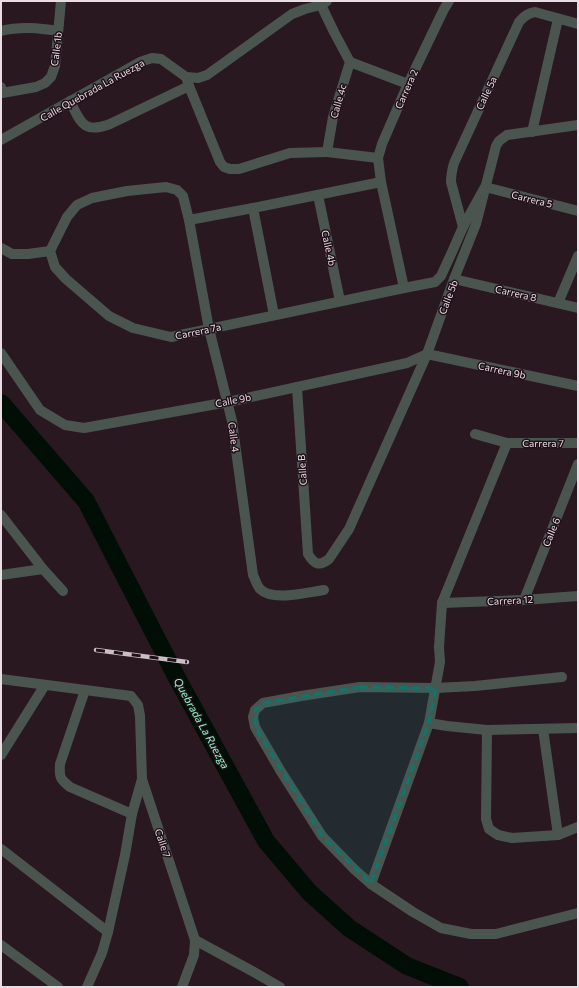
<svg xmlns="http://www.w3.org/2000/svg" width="579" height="988" font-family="Commissioner,sans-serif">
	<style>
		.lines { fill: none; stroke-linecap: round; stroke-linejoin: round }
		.river { stroke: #000e06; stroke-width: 18 }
		.street { stroke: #4b5550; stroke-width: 10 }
		.rail-casing { stroke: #cbbec4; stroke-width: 4.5 }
		.rail { stroke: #200f18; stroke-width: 3; stroke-dasharray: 9; stroke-linecap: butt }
		.marked { fill: #0f766e; fill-opacity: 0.2; stroke: #0f766e; stroke-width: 3; stroke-dasharray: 8 5; stroke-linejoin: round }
		.labels { text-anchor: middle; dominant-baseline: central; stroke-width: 3; stroke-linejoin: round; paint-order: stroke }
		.street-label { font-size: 10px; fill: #e9dce2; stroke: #200f18 }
		.water-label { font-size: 11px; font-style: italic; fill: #8cf6c4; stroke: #200f18 }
	</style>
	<rect width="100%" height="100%" fill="#2a1821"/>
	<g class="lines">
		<polyline class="river" points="1,403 86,501 177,678 266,841 309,892 349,928 407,966 460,987"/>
		<g class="street">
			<polyline points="321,5 334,32 350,62"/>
			<path d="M 1,31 C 20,26 39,28 58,31"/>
			<polyline points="186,77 189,86 220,162 224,167 230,169 239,169 290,153 327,152"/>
			<polyline points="1,87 2,93 36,87 45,83 51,77 55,66 61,1"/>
			<path d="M 70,101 C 81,123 83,134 110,124 L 189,86"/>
			<polyline points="532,132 558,19"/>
			<polyline points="1,140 140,62 152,58 161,59 186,77 198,78 207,75 292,14 305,9 321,5 327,1"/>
			<polyline points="378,158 327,152 333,117 350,62 408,84"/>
			<polyline points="318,195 340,301"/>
			<polyline points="253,208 274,315"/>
			<polyline points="189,220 253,208 381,182"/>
			<path d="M 463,227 L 451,182 C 451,175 452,170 454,163 L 519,22 C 524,16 528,13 535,12 L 578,24"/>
			<polyline points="1,248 12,254 28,254 50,251"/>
			<polyline points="454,279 578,308"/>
			<polyline points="404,288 381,182 378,158 382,144 408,84 444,9 449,1"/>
			<polyline points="558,303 578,256"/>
			<polyline points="1,353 40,410 65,425 84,428 228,402 407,363 427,354 578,386"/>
			<path d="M 297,387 L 308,554 C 314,564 319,567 329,559 L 349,529 L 427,354 L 454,279 L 476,224 L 496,146 L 499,141 L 507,135 L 578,125"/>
			<polyline points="475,434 507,443 578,443"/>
			<polyline points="507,443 442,603 439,647 440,662 429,723 447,726 487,730 578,728"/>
			<polyline points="1,515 43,569 1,575"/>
			<polyline points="43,569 63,591"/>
			<path d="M 324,590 C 308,592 273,602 260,589 C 257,586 255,579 253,575 L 232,421 L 209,329 L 189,220 L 183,196 L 177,190 L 166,187 L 127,191 L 92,198 L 77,205 L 67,217 L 50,251 L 55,267 L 66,279 L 109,316 L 133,328 L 171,337 L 404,288 L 435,282 L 441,276 L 452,252 L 463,227 L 485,187 L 578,211"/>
			<polyline points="524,600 578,464"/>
			<polyline points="442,603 524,600 578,596"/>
			<polyline points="562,677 475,686 436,688 360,687 301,696 263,703 255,710 253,717 255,727 280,770 322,836 355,870 371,884 413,912 441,928 471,934 496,934 578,913"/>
			<polyline points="1,679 131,696 138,705 140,716 142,779 195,940 194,955 182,987"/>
			<path d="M 85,690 L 60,764 C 59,777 60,779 70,787 L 132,814"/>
			<polyline points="543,729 558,835"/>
			<polyline points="487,730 486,819 489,829 498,835 512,838 558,835 578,827"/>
			<polyline points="1,755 45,685"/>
			<polyline points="1,849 108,932"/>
			<polyline points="371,884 429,723"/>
			<polyline points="195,940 252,971 280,987"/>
			<polyline points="1,945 58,987"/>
			<polyline points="87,987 102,953 108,932 125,855 132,814 142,779"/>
		</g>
		<g class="rail-casing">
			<polyline id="rail" points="96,650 187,662"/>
		</g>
		<use href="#rail" class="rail"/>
	</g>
	<path class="marked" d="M 360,687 L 436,688 L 429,723 L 371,884 L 322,836 L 255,727 L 255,710 L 263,703 Z"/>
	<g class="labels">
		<g class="street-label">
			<text transform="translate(56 49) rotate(-83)">Calle 1b</text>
			<text transform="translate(406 89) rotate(-66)">Carrera 2</text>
			<text transform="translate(92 90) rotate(-29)">Calle Quebrada La Ruezga</text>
			<text transform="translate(486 93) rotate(-65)">Calle 5a</text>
			<text transform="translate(338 101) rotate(-74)">Calle 4c</text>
			<text transform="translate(532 199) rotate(14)">Carrera 5</text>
			<text transform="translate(329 248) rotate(78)">Calle 4b</text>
			<text transform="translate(516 293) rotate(13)">Carrera 8</text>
			<text transform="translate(448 297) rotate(-69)">Calle 5b</text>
			<text transform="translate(198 331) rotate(-12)">Carrera 7a</text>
			<text transform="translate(502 370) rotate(12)">Carrera 9b</text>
			<text transform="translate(233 400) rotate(-11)">Calle 9b</text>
			<text transform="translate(234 437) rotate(82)">Calle 4</text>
			<text x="543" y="443">Carrera 7</text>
			<text transform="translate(302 470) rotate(-94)">Calle B</text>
			<text transform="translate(551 532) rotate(-68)">Calle 6</text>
			<text transform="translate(510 600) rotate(-3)">Carrera 12</text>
			<text transform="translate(163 843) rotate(72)">Calle 7</text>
		</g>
		<g class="water-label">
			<text transform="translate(202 723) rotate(61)">Quebrada La Ruezga</text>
		</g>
	</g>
	<rect width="579" height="988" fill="none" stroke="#e9dce2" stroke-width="4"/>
</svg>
